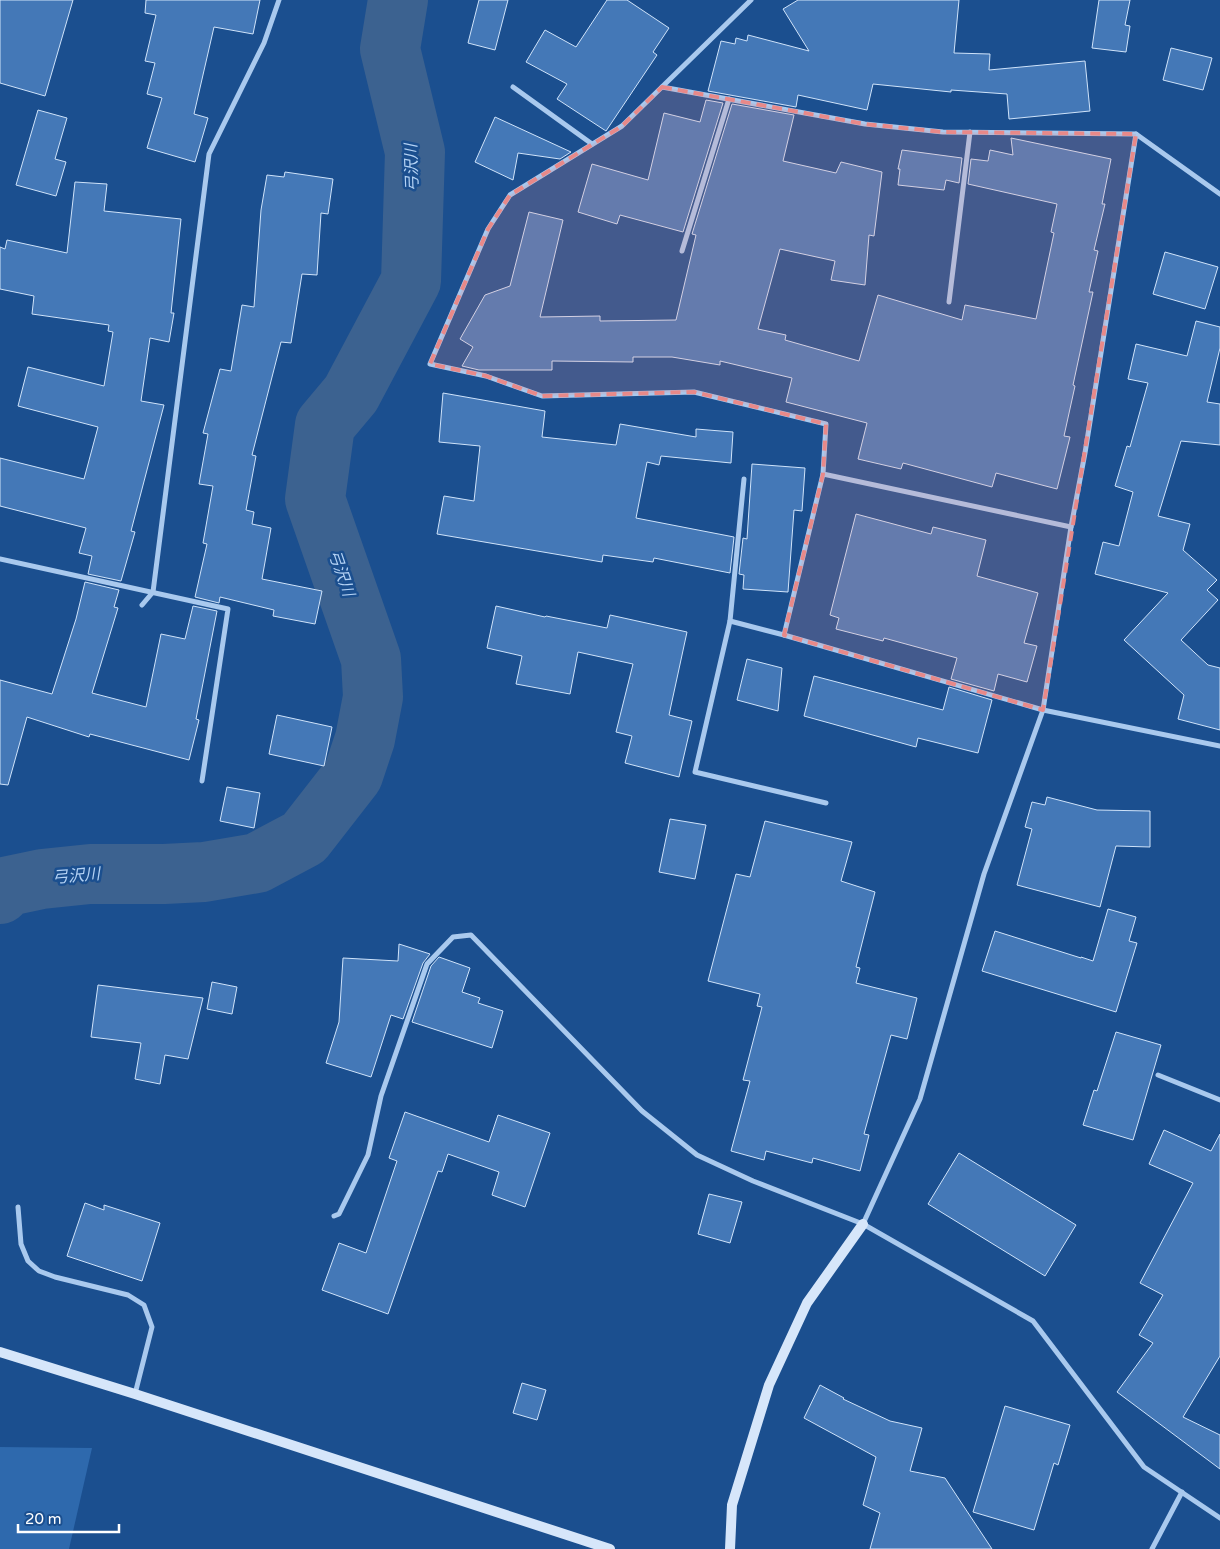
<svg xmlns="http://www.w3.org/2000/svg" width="1220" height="1549" font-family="'Varela Round','Noto Sans JP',sans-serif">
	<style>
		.green { fill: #2e69ad }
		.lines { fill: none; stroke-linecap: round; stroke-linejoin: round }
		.river { stroke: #3c6290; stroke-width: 60 }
		.building { fill: #4478b7; stroke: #cfe3fa }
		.street { stroke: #a9c9ee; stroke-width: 5 }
		.secondary { stroke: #d6e6fa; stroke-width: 10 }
		.marked { fill: #e88989; fill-opacity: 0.2; stroke: #e88989; stroke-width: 4; stroke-dasharray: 10 6; stroke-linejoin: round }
		.labels { text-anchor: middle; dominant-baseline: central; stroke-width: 5; stroke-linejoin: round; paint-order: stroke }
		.water-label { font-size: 16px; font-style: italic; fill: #b5d3f5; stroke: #1b4f8f }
	</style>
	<rect width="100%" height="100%" fill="#1b4f8f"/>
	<polygon class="green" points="0,1447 92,1448 69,1549 0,1549"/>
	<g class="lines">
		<polyline class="river" points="0,894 4,887 42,879 90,874 164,874 204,872 257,863 304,838 353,775 365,739 373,697 371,659 315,499 325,425 351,394 411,281 415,152 390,49 398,0"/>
	</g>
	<g class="building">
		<polygon points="0,0 73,0 45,96 0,83"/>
		<polygon points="146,0 260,0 253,34 214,27 194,114 208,118 195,162 147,148 162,98 147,94 155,63 145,61 156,15 145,13"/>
		<polygon points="479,0 508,0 495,50 468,43"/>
		<polygon points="607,0 627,0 669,28 653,52 657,55 606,131 557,99 567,84 526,62 545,30 576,47"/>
		<polygon points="798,0 959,0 954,53 990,54 989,70 1085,61 1090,111 1009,119 1007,94 951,90 951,92 873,84 867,110 798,95 796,107 708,91 721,41 735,44 736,38 747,41 748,35 809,51 783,9"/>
		<polygon points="1099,0 1130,0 1125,25 1130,26 1126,52 1092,48"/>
		<polygon points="1171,48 1212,58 1203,90 1163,80"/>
		<polygon points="706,100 723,103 683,232 620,215 617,224 578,212 592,164 648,180 664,113 700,122"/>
		<polygon points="732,104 794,115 783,161 836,173 841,162 882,172 874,236 869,235 865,285 831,280 835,261 780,249 758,329 786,335 785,340 859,361 878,295 962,320 965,305 1036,319 1054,233 1051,232 1057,204 968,184 971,159 988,161 990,150 1013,155 1011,138 1111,159 1102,204 1105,204 1094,250 1098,251 1089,292 1093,292 1073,385 1075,386 1064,436 1070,437 1057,489 996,473 992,487 903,463 901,469 858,459 867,423 786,402 792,378 720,361 720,365 672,357 633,357 633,362 552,361 552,370 479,370 462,366 473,347 460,339 485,295 510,286 529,212 563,220 540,317 600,316 600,321 676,320 696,235 692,234"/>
		<polygon points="38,110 67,118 55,159 66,162 56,196 16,185"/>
		<polygon points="495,117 571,152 560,159 518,153 513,180 475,162"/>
		<polygon points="902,150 962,158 959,183 946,180 944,190 898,185 900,169 898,169"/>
		<polygon points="285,172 333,179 328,214 321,213 317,275 302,274 291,343 281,342 252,455 256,456 246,510 254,512 252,524 271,528 262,579 322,591 315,624 273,616 274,610 220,597 219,603 195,597 207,544 203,543 213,486 199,484 208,434 203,433 220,369 231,371 242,305 254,307 261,210 267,175 284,177"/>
		<polygon points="75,182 107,184 104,211 181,219 171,313 174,313 169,342 150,338 141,401 164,405 131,531 135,532 121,581 88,574 92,556 79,553 86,528 0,506 0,458 84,479 98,427 18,406 28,367 104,386 113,332 108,331 109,325 32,314 34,296 0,289 0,247 5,249 7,240 67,253"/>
		<polygon points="1165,252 1218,267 1205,309 1153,294"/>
		<polygon points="1196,321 1220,327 1220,348 1207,402 1220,404 1220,445 1181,441 1158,516 1190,524 1183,550 1217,580 1207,590 1218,600 1181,640 1208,665 1220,668 1220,730 1178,719 1184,695 1124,640 1168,593 1095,574 1103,542 1119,546 1133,492 1115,486 1127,446 1130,447 1148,383 1128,379 1136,344 1187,356"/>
		<polygon points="443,393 545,411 542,437 616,445 620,424 696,437 696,429 733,432 731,463 661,456 659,465 647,462 636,518 734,537 730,573 654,558 653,562 603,555 602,562 437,534 444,496 474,501 480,446 439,442"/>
		<polygon points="752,464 805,468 802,511 794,510 788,592 743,589 744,575 739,574 743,538 747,539"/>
		<polygon points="856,514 931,534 933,527 986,540 977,576 1038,593 1024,643 1037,646 1027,682 998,674 994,691 951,679 957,658 884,638 883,641 836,629 839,618 830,615"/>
		<polygon points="85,582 119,590 114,607 118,608 92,693 146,707 161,634 185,639 193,606 217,611 196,719 199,720 189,760 90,734 89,737 27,717 8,785 0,784 0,680 52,694 76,619"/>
		<polygon points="496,606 545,617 546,616 607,628 610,615 687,632 669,715 692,721 679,777 625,763 632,736 616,732 633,664 578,652 570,694 516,684 522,656 487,648"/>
		<polygon points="747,659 782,668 778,711 737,700"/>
		<polygon points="814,676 943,710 949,687 992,700 978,753 918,738 916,747 804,716"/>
		<polygon points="277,715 332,727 324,766 269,754"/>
		<polygon points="227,787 260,793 254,828 220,821"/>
		<polygon points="1047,797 1097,810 1150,811 1150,847 1116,846 1100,907 1017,885 1032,829 1025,827 1032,802 1045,805"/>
		<polygon points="670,819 706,825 695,879 659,872"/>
		<polygon points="765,821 852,842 841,881 875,892 856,967 860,968 856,983 917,998 907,1039 891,1035 864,1134 869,1135 860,1171 813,1158 812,1163 766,1151 764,1160 731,1151 750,1081 743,1080 762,1007 757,1006 760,994 708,981 736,874 750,877"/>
		<polygon points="1108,909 1136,917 1129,941 1137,943 1116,1012 982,971 995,931 1081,958 1081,957 1093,961"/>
		<polygon points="399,944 430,954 423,963 403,1019 391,1015 371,1077 326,1063 339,1022 343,958 398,961"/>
		<polygon points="439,957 470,968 462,992 480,998 478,1003 503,1011 492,1048 412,1022 431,966"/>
		<polygon points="212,982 237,987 232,1014 207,1009"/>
		<polygon points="98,985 203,998 188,1059 165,1055 160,1084 135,1079 141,1043 91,1037"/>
		<polygon points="1116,1032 1161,1045 1133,1140 1083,1125 1094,1090 1097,1091"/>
		<polygon points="405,1112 489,1142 498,1115 550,1133 525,1207 492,1195 499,1172 448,1154 442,1172 438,1171 388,1314 322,1290 339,1243 366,1253 397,1161 389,1158"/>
		<polygon points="1164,1130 1211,1151 1220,1134 1220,1356 1183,1417 1220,1435 1220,1469 1117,1392 1153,1343 1139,1335 1163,1295 1140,1283 1193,1183 1149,1164"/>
		<polygon points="959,1153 1076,1225 1045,1276 928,1204"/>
		<polygon points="709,1194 742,1202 730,1243 698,1234"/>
		<polygon points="85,1203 104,1210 104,1205 160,1223 142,1281 67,1256"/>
		<polygon points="522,1383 546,1390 537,1420 513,1413"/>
		<polygon points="820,1385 844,1398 843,1399 890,1421 922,1428 910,1471 945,1478 992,1549 870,1549 880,1513 863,1505 876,1457 804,1418"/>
		<polygon points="1005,1406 1070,1425 1058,1465 1054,1463 1034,1530 973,1512"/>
	</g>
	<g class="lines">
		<g class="street">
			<polyline points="751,0 622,126 510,195 488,229 430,364 486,376 542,396 694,392 826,424 823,474 1071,527"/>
			<polyline points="513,87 592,144"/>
			<polyline points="662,87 865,124 943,132 1136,134 1220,194"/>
			<polyline points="682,251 729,99"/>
			<polyline points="949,302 970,132"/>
			<polyline points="744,479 730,621 695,772 826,803"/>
			<polyline points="0,559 228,609 202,781"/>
			<polyline points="142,605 153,592 209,154 264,43 279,0"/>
			<polyline points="730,621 784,635 1043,710 1220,746"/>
			<polyline points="784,635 823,474"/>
			<polyline points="1158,1075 1220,1100"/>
			<polyline points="18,1207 21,1244 28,1261 39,1271 55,1277 128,1295 144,1305 152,1327 135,1394"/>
			<polyline points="334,1216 339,1214 368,1155 381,1096 427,964 453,937 471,935 642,1111 697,1155 753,1181 863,1224 1033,1321 1144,1467 1220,1518"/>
			<polyline points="863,1224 920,1099 984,874 1043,710 1071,527 1085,453 1136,134"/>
			<polyline points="1152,1549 1182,1492"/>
		</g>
		<g class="secondary">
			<polyline points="0,1352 135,1394 610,1549"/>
			<polyline points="730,1549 732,1505 769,1385 807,1303 863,1224"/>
		</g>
	</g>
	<path class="marked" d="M 662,87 L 865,124 L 943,132 L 1136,134 L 1043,710 L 784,635 L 823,474 L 826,424 L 694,392 L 542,396 L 486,376 L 430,364 L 488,229 L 510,195 L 622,126 Z"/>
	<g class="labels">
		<g class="water-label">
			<text transform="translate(412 168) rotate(-92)">弓沢川</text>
			<text transform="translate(341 573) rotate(71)">弓沢川</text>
			<text transform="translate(76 876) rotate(-5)">弓沢川</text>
		</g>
	</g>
	<path d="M18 1524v8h101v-8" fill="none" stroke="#ffffff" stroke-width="2.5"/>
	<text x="25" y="1524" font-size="15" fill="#ffffff" stroke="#1b4f8f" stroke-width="4" paint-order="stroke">20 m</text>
</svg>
